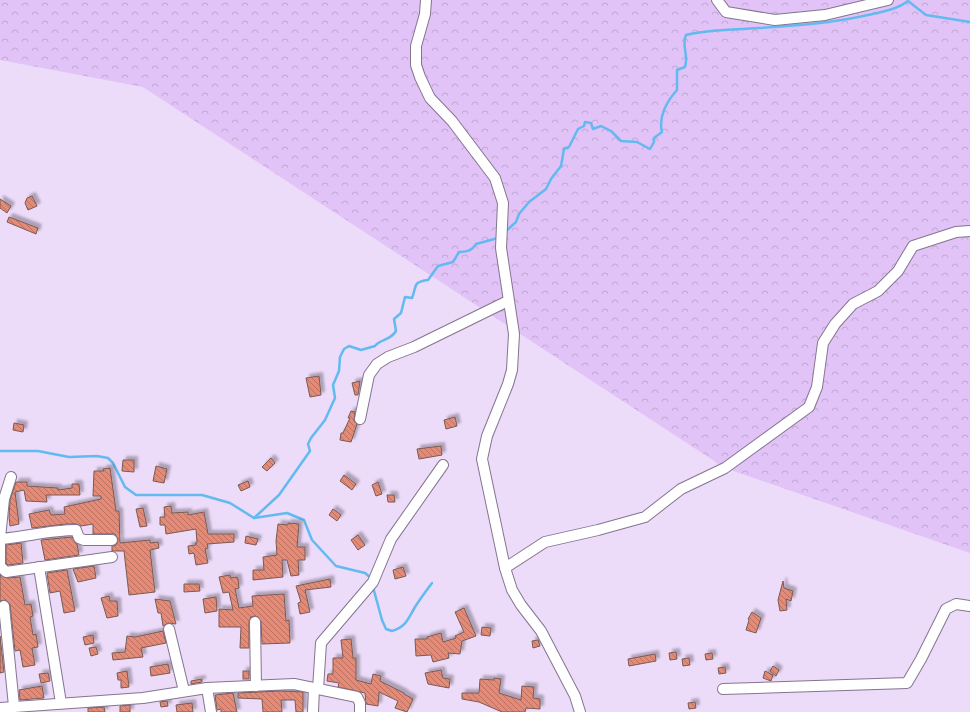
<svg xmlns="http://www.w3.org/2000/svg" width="970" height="712" font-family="Helvetica,sans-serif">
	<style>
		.forest { fill: url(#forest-crowns) }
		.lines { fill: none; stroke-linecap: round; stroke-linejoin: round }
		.stream { stroke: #62baf0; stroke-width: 2.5 }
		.building { fill: url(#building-back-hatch); stroke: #7a5a53; filter: url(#shadow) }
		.street-casing { stroke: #84758f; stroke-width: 12 }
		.street { stroke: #fff; stroke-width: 10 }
	</style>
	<defs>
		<pattern id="forest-crowns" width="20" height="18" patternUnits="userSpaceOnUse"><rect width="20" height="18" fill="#e1c3f7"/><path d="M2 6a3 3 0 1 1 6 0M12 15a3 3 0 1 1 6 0" fill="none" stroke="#c2a8d4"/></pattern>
		<pattern id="building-back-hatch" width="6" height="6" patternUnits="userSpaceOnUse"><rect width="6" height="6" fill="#e58a77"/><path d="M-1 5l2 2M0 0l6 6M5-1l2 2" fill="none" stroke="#ba7162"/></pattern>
		<filter id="shadow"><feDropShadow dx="3.5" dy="-3.5" stdDeviation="1" flood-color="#0004"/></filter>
	</defs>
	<rect width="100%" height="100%" fill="#ecdbf9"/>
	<polygon class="forest" points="0,0 970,0 970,553 725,468 143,87 0,60"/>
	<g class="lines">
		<g class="stream">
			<path d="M 506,231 L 516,222 L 519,214 L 529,202 L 546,189 L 551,179 L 561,166 L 564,149 L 569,147 L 578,129 L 584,126 L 585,122 L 591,123 L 593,129 L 601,126 L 611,131 L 621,141 L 637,142 L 650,149 L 654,142 L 654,138 L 662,132 C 658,117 667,101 677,90 L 677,70 L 685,67 C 689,54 681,46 686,35 C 710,29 734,30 759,28 C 795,26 833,23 868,15 C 882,12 898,9 908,1 L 926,15 L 970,22"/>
			<polyline points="0,451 38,451 69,457 97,456 108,458 113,463 125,487 136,495 202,495 230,503 254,518 287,513 304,520 312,540 336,566 365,573 372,579"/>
			<path d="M 254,518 L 279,495 L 310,451 L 308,444 L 311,438 L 325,420 L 335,398 L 333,385 L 339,371 L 340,357 L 344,349 L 349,346 L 361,350 L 375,346 C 380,339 390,341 396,331 L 394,319 L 401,313 L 405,297 L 412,298 C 417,286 412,282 428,280 L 438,266 L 453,262 L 459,252 C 466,252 472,251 476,244 L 498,238"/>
			<path d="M 373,587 L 382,620 L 386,629 L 392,631 C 406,627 408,619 415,607 C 420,599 426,591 432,583"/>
		</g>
	</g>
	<g class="building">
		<polygon points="32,196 37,206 28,210 25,203 27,198"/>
		<polygon points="0,199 11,206 7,213 0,208"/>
		<polygon points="9,217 38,228 36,234 7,222"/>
		<polygon points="319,376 321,395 310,397 306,378"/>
		<polygon points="360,381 358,395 355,395 352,383"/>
		<polygon points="351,411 355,412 354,421 357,424 351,442 340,440 341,433 343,433 350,418 348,418"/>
		<polygon points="455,417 457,426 446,429 444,420"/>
		<polygon points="14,423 24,425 23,432 13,430"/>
		<polygon points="441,446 442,455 419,459 417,449"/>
		<polygon points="271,458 275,463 267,471 262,467"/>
		<polygon points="123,460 134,460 134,472 122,471"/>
		<polygon points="156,466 167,469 164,483 153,481"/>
		<polygon points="110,468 116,511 119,511 120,543 150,540 150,543 158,542 159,548 150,550 155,592 129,595 124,551 112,551 112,546 116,545 118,540 115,534 93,534 93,524 81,526 76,524 66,524 32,528 29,514 49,510 51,515 65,514 64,507 101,499 101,496 93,496 94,471 104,471 103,469"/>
		<polygon points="344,475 356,484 352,490 340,481"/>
		<polygon points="248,481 250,487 241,491 238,485"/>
		<polygon points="16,482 27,482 27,486 58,488 58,490 72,488 72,484 79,484 80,495 46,495 47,502 26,501 24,490 15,492 19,524 10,526 9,517 10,500"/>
		<polygon points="378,482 382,494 376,496 372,485"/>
		<polygon points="387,495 394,495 395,502 388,502"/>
		<polygon points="171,506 172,513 188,512 188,515 204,512 208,534 234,534 234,542 207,544 208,548 205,549 208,563 196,565 194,553 189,554 188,546 196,545 195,543 197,543 196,529 166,534 165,525 160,525 160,517 165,517 164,507"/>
		<polygon points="143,508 147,526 140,527 136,509"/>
		<polygon points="333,509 341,515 337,521 329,515"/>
		<polygon points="288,523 299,524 297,547 305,547 305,560 298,560 299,575 291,576 287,560 282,560 283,577 253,580 253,570 264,570 263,557 277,555 276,541 278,524 288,525"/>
		<polygon points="358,535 365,545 358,550 351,540"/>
		<polygon points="246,536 258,539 256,545 245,543"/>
		<polygon points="72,537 77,544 79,555 45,560 41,540"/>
		<polygon points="21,543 23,563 8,565 6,563 6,545"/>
		<polygon points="94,566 96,578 78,582 73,569"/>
		<polygon points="403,567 406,576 395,579 393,570"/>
		<polygon points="67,570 75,611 64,613 60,591 50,593 47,573"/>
		<polygon points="0,575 7,578 20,577 25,605 31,604 33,616 30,617 33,635 36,634 38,647 32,648 35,665 23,667 20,650 15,651 10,605 6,600 0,601"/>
		<polygon points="230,575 231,578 237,577 238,579 239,588 235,589 239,608 253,606 252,596 284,594 286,621 289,620 290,643 262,644 261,622 258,617 255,616 251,617 249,622 249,648 240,648 241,627 219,627 219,609 233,610 229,592 223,593 219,577"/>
		<polygon points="330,579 331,587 305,590 310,612 300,614 298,603 301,602 296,586"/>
		<polygon points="783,581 784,588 793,591 791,601 786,599 787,610 780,611 778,600"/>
		<polygon points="184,584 199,584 200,591 184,592"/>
		<polygon points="109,596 110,601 117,601 118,616 107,618 101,598"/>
		<polygon points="216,597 217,611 205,613 203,599"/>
		<polygon points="155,599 170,601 176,624 168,623 163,626 161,613 158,613"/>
		<polygon points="464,608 476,636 462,641 460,654 448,653 449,658 433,662 431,655 416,656 415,639 427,639 427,637 441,633 443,642 456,638 455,636 464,632 455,612"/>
		<polygon points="752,612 761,618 756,633 746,630 749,620 748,619"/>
		<polygon points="482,627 491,628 490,636 481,635"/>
		<polygon points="163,631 166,643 141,648 143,657 113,660 112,653 125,652 127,636 135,637"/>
		<polygon points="93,635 94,643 85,645 83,637"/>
		<polygon points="0,636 4,672 0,673"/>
		<polygon points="351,639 353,658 356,658 356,680 371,684 373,674 381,676 380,681 404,693 404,694 413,699 407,712 395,708 398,701 379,692 378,706 366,704 365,693 338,687 339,683 327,681 328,674 333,674 333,658 343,658 341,640"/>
		<polygon points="538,640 540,646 533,648 532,641"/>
		<polygon points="96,647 98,654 91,656 89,648"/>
		<polygon points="676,652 677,659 670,660 669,653"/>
		<polygon points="712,653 713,659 706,660 705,654"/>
		<polygon points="655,654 656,661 629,666 628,659"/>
		<polygon points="689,658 690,665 683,666 682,659"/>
		<polygon points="168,664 170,673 151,676 150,667"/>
		<polygon points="773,666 779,670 776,676 770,671"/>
		<polygon points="725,667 726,673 719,674 718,668"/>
		<polygon points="441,670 443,678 450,679 449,688 428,684 425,673"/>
		<polygon points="127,671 129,687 121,688 121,680 118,680 117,673"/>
		<rect x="243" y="671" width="6" height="8"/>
		<polygon points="765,671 773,675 771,681 763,678"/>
		<polygon points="48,673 50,681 41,683 39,674"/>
		<polygon points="494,678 501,679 499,693 521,700 522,686 534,687 533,698 540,699 540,709 526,708 525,712 502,712 479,702 462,699 462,693 479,693 480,679 494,680"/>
		<polygon points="202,679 202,682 191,684 191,681"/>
		<polygon points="42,686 44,698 20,700 19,690"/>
		<polygon points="280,691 303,692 303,712 296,712 295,700 281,700 282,712 263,712 262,699 238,698 238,693"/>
		<polygon points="233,693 237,712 221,712 221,709 217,710 215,695"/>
		<polygon points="167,701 168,706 161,707 160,702"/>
		<polygon points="695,702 696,708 689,709 688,703"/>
		<polygon points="192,703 193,712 177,712 176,705"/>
		<polygon points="130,705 130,712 120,712 120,706"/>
		<polygon points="104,707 105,712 88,712 88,708"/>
	</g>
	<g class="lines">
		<g class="street-casing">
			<g id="street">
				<polyline points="426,0 425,14 416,46 416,65 420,77 430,98 452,121 495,178 503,203 501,248 514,334 512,370 508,384 487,436 482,459 505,568 545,542 598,530 645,517 681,489 725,468 809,407 817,387 823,343 835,324 853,304 878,291 898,271 913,246 956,232 970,231"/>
				<polyline points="717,0 726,12 775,20 825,15 888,0"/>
				<polyline points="360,419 369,375 377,364 388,357 414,347 508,301"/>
				<polyline points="0,538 4,499 11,477"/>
				<path d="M 0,539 C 26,537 50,530 76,530 L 79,538 L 84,540 L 112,540"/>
				<polyline points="0,541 0,566"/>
				<polyline points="0,566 6,572 112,557"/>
				<polyline points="39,567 61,703"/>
				<polyline points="505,568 512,590 521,605 541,631 575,696 580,712"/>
				<polyline points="4,606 14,706"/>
				<polyline points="255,622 256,686"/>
				<polyline points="169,629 184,691"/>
				<polyline points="207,688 211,712"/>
				<polyline points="318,689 321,643 373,582 391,539 443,465"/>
				<polyline points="723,689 907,683 921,659 946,609 956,604 970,606"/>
				<polyline points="0,708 143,698 207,688 294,684 357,697 360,703 360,712"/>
				<polyline points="313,712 314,688"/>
			</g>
		</g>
		<use href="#street" class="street"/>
	</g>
</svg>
